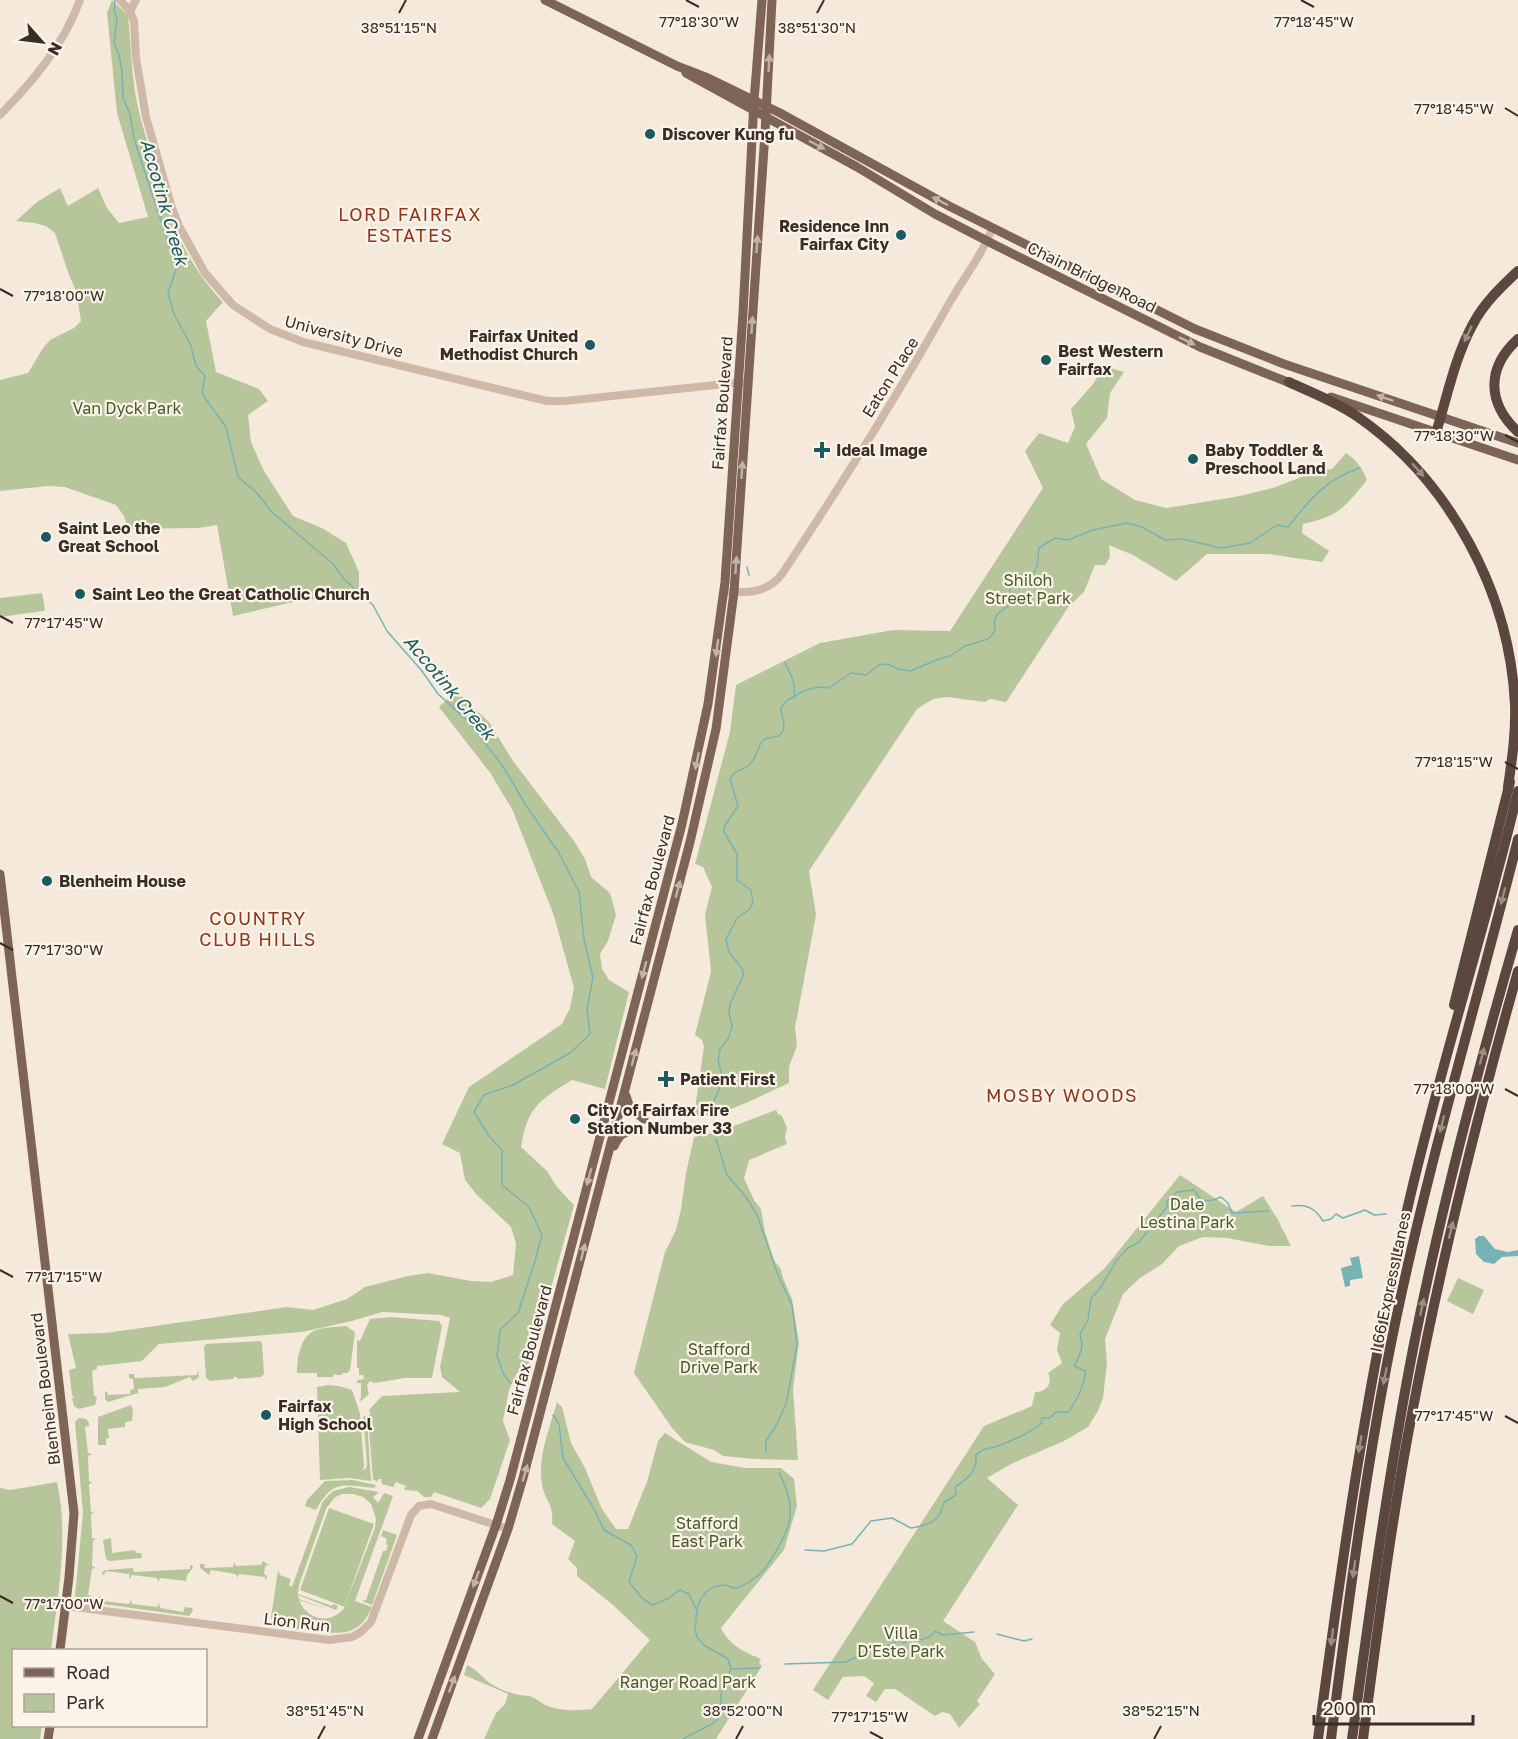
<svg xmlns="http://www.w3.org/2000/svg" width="1518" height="1739" font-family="'Golos Text',sans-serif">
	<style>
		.green { fill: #b7c69a; fill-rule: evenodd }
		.water { fill: #77b3b5 }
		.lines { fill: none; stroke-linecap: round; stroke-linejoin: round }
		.stream { stroke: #77b3b5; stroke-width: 1.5 }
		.minor { stroke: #ceb8a6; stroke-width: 8 }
		.major { stroke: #7d6457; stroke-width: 9 }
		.highway { stroke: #5c473e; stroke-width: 10 }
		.oneway { fill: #c3b3a7 }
		.oneway2 { fill: #9c8c82 }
		.ticks { fill: none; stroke: #3a2d28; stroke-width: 2 }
		.poi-dot { fill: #185b60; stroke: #fcf3e9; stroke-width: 2 }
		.labels { text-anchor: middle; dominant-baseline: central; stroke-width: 4.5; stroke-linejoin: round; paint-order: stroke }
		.poi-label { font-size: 16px; font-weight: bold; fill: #3a2d28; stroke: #fcf3e9; text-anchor: start }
		.street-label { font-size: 16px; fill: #3a2d28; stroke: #fcf3e9 }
		.park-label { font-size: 16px; fill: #485b28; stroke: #fcf3e9 }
		.water-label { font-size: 18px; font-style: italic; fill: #185b60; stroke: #fcf3e9 }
		.neighbourhood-label { font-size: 18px; letter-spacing: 1.5px; fill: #923517; stroke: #fcf3e9 }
		.ticks-label { font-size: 15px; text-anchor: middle; fill: #3a2d28; stroke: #fcf3e9; stroke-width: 4.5; stroke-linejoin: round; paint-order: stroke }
	</style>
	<rect width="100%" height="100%" fill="#f5e9dc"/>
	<g class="green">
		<path d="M 112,0 L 128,15 C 131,43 131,71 136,98 C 139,114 144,131 149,147 C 164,204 181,259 223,302 L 206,321 L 216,372 L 259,389 L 268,401 L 248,415 L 251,442 L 264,471 L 293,516 L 322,528 L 346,543 L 359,572 L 359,589 L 338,596 L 293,602 L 233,616 L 217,525 L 198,528 L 128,529 L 124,516 L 116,505 L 65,487 L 48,486 L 0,491 L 0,380 L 28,373 L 43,348 L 50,340 L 74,328 L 81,321 L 76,291 L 69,275 L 55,233 L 46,226 L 34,223 L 16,221 L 37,202 L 60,188 L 68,206 L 98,188 L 107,208 L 119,223 L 148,217 L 117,113 L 107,13 Z"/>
		<path d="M 1104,366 L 1124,372 L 1110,393 L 1107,418 L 1086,444 L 1101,479 L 1135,500 L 1166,508 L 1235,497 L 1273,488 L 1317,471 L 1332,469 L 1346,453 C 1357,460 1362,468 1367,480 C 1344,508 1339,516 1303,524 L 1302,533 L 1329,551 L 1322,562 L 1268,554 L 1207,554 L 1176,581 L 1133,555 L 1109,545 L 1110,557 L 1105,565 L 1095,565 L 1084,592 L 1069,606 L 1006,702 L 990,699 L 985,702 L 947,697 L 933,699 L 917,709 L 809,871 L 816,915 L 795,1028 L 797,1046 L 789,1067 L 789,1083 C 768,1092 715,1121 694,1115 L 704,1047 L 702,1040 L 695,1035 L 711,972 L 705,914 L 712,887 L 703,867 L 695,864 L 730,732 L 736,685 L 820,643 L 893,630 L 950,631 L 1043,488 L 1025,451 L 1039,433 L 1068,443 L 1075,427 L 1071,409 L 1093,384 Z"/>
		<polygon points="42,593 45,610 43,611 0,617 0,598"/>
		<path d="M 456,691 L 489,722 L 513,761 L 574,841 L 585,859 L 591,877 L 610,893 L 616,915 L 608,941 L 600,954 L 602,969 L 609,980 L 629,992 L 605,1089 L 572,1080 C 538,1101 528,1107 521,1147 L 547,1171 L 557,1187 L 574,1205 L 531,1361 L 517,1373 L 509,1390 L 503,1421 L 510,1440 L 490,1499 L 481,1508 L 434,1492 L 431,1497 L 424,1497 L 417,1491 L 404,1490 L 406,1486 L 396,1482 L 393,1487 L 382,1484 L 381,1479 L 378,1479 L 377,1482 L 373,1479 L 368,1417 L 370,1414 L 369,1410 L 382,1396 L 460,1392 L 442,1377 L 440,1367 L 450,1318 L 441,1315 L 382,1312 L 352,1321 L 302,1332 L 159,1344 L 142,1361 L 97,1366 L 97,1369 L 92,1371 L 94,1396 L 97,1397 L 95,1405 L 79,1409 L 74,1406 L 72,1398 L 74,1397 L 72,1395 L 69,1370 L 76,1368 L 68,1334 L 106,1333 L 287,1307 L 313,1310 L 347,1299 L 365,1287 L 408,1276 L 428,1273 L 471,1281 L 491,1282 L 513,1275 L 516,1244 L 511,1227 L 476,1194 L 465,1180 L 460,1153 L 442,1144 L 469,1087 L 562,1024 L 570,1008 L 574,988 L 554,916 L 513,811 L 491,774 L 439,707 Z"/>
		<polygon points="776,1110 778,1114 782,1116 787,1128 785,1137 787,1144 749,1160 744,1178 754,1200 761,1209 765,1232 774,1260 781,1269 783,1278 792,1299 799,1342 793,1389 798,1460 754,1459 723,1456 714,1450 685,1442 672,1428 634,1373 665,1252 676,1230 681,1209 686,1173 694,1137 718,1132"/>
		<path d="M 1180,1175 L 1236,1212 L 1263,1196 L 1278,1220 L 1291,1246 L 1269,1246 L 1227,1238 L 1203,1237 L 1179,1246 L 1162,1264 L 1140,1278 L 1123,1294 L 1105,1339 L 1107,1363 L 1103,1398 L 1098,1411 L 1088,1427 L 1064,1441 L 1011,1464 L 987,1478 L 1018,1505 L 943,1621 L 975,1642 L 982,1659 L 995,1674 L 977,1701 L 980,1704 L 959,1728 L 950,1714 L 942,1712 L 935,1716 L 895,1689 L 885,1689 L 876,1702 L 866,1696 L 874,1683 L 864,1676 L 843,1677 L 828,1700 L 813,1690 L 984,1426 L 1032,1406 L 1035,1392 C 1047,1392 1053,1383 1048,1373 L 1062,1363 L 1057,1350 L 1060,1333 L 1050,1325 L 1063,1304 L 1104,1269 Z"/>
		<polygon points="1458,1278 1484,1290 1473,1314 1447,1301"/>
		<polygon points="391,1317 439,1321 442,1326 432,1378 405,1378 374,1383 370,1381 367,1385 369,1394 361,1401 359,1400 361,1398 361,1383 356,1383 358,1380 364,1379 363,1375 359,1375 359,1368 357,1367 357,1340 360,1341 370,1319"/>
		<path d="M 346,1326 L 355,1332 L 350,1370 L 347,1373 L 342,1373 L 342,1375 L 335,1375 L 334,1373 L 333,1377 L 317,1377 L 317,1373 L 297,1373 C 297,1358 300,1336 316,1330 C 325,1327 337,1327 346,1326 Z"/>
		<polygon points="260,1341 262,1343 264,1374 261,1377 238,1379 235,1376 233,1379 210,1381 206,1378 204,1347 206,1344"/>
		<polygon points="198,1370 199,1377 193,1381 190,1377 165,1387 138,1389 138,1393 108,1402 105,1399 105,1391 107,1392 108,1395 130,1394 130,1390 134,1389 133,1379 129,1378 129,1374 134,1374 135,1378 197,1375"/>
		<polygon points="328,1385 339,1386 352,1390 360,1413 364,1467 362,1471 366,1468 367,1464 363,1415 367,1418 371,1481 349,1478 320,1480 317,1387"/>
		<path d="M 557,1402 L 562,1407 L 571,1443 L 585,1468 L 602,1509 L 616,1529 L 628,1529 L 647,1482 L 658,1441 L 665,1433 L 711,1462 L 745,1468 L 781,1468 L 794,1479 L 797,1506 L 784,1550 L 721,1628 C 729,1645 744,1652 761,1659 L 759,1663 L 762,1666 L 716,1739 L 484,1739 L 496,1713 L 505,1704 L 508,1694 L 464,1675 L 467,1665 C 479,1671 483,1679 493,1685 C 504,1692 517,1695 529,1696 C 534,1697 540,1702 545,1705 C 559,1711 577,1711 592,1709 L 650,1640 L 613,1605 L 577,1576 L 577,1568 L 568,1559 L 575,1541 L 552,1524 C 554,1503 545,1502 542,1484 C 537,1457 550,1428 557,1402 Z"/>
		<polygon points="131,1405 133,1410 132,1421 125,1422 125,1427 108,1429 109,1438 106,1439 106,1445 98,1445 98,1417"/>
		<polygon points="79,1418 86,1419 89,1423 89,1426 85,1427 88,1453 92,1454 88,1456 89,1481 93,1483 89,1484 91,1512 95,1513 91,1514 92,1538 96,1539 93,1541 92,1566 96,1568 92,1569 88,1595 91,1595 85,1601 78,1600 75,1596 83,1513 75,1422"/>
		<path d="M 353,1480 L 376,1485 L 374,1488 C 343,1485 333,1479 316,1510 L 305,1506 L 307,1500 L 325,1481 Z"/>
		<path d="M 57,1482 C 69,1536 58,1596 51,1650 L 14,1650 L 14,1726 L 42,1726 L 40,1739 L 0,1739 L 0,1488 L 10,1490 Z"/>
		<path d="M 349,1487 L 379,1492 L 373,1497 L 378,1503 L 384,1493 L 393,1496 L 355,1601 L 372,1607 C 360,1637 339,1634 313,1631 C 301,1630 288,1628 276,1626 L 271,1618 L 278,1570 L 280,1575 L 291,1579 L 289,1585 L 292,1587 L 323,1501 L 333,1491 ZM 342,1494 L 353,1494 L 363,1497 L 371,1504 L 376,1519 L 375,1528 L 345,1605 L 374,1524 L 329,1508 L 300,1590 L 345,1607 C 332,1625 307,1621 299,1600 L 333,1611 L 299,1599 L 298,1595 L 336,1610 L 338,1606 L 333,1604 L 332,1606 L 298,1594 L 299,1585 L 326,1509 L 334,1498 Z"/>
		<polygon points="383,1530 397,1535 372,1605 362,1601 366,1600 383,1551 386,1551 388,1545 386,1544 387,1539 381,1536"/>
		<polygon points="111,1538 112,1553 135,1550 136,1553 141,1553 142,1558 110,1561 106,1559 103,1540"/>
		<polygon points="263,1561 269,1565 265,1566 264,1574 267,1576 266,1582 265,1577 239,1574 237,1578 236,1574 211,1570 209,1575 200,1568 200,1564 204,1564 205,1568 233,1567 234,1562 236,1566 261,1565"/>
		<polygon points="190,1565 192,1565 193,1568 187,1575 186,1581 160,1578 158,1582 157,1578 132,1575 130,1579 129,1574 106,1571 104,1575 102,1574 103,1571 106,1570 133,1568 134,1572 190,1569"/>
		<polygon points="99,1596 103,1597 103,1601 129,1604 131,1600 132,1604 157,1607 159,1603 160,1608 183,1612 185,1607 192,1608 193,1611 189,1616 103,1604 100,1601"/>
	</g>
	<g class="water">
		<polygon points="1479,1236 1484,1236 1495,1249 1508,1252 1518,1250 1518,1256 1502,1257 1494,1264 1484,1262 1476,1254 1475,1239"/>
		<polygon points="1359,1256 1363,1278 1350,1280 1350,1286 1345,1287 1341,1268 1352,1265 1350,1258"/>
	</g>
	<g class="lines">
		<g class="stream">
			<polyline points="115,0 114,11 117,17 114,43 119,55 122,72 123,98 130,114 134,139 172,254 176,269 168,293 174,314 191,346 196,366 205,376 202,394 226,427 238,477 256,492 272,512 333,564 344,579 373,605 387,631 422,671 438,694 468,721 504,768 525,804 559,853 579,892 584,939 593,978 587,1008 590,1034 570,1053 513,1085 484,1095 474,1112 489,1136 502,1150 502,1185 529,1207 542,1235 535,1261 518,1313 500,1330 497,1356 503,1373 510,1383"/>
			<polyline points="747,567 749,575"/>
			<path d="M 794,697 C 803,689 818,686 829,688 L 851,673 L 866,675 L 879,665 L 888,664 L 898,669 L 910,671 L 939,659 L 950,656 L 965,646 L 988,639 L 995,631 C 992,608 1004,614 1015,599 L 1010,591 L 1010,581 L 1015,575 L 1027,576 L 1033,574 L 1037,567 L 1039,548 L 1055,538 L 1068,540 L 1093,530 L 1127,523 L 1142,527 L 1165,540 L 1182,539 L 1221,548 L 1250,543 L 1277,525 L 1288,527 C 1310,499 1326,479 1360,468"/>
			<path d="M 709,1113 L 723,1080 L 718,1060 L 720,1049 L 729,1037 L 732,1026 L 729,1013 L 730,1004 L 743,976 L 743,970 L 729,952 L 726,939 L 737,918 L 749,910 L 753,903 L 751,890 L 737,880 L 737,854 L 724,832 L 724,827 L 738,806 L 730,779 C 734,770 742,771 749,765 C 757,759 757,747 763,740 C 768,737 773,738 778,736 C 789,731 781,716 781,708 L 787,700 L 794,697 C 796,683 791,675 785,663"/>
			<polyline points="716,1139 727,1175 746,1197 757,1215 778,1275 792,1305 797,1345 786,1404 777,1424 766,1441 766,1451"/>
			<path d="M 1292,1206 C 1307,1204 1315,1208 1323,1221 L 1331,1219 L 1336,1214 L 1343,1218 L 1365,1210 L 1374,1215 L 1386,1214"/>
			<polyline points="553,1415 559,1424 563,1458 594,1509 604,1530 631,1545 637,1556 629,1582 643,1599 653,1605 667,1599 680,1590 689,1594 697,1611 695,1629 697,1637 704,1645 728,1659 731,1669 721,1694 721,1716 712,1724 683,1739"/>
			<path d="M 805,1550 L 824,1551 L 852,1544 L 871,1521 L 892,1518 L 911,1528 C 929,1525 940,1522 944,1502 L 956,1495 L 955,1487 C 968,1478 977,1473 976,1455 C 982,1448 989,1449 998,1446 C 1013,1440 1028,1434 1041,1424 L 1042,1418 L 1050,1418 L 1056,1412 L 1069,1412 C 1075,1402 1087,1382 1085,1371 L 1074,1366 C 1081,1353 1084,1348 1080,1334 L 1088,1320 L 1091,1298 L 1099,1290 L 1117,1260 L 1128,1248 L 1139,1242 L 1167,1207 L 1167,1201 L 1177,1192 L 1194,1190 L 1202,1201 L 1213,1200 L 1221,1197 L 1228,1203 L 1232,1213 L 1268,1211"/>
			<path d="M 697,1609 C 701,1594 709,1585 726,1585 C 729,1586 732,1588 735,1588 C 741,1587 751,1581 756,1577 C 768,1569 788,1533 790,1518 C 792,1504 786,1485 779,1473"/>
			<polyline points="997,1634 1024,1641 1032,1639"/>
			<polyline points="785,1664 846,1662 858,1656 868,1649 884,1648 899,1640 904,1643 913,1637 922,1640 931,1636 935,1631 943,1635 974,1632"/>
			<polyline points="731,1669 759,1668"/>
		</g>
		<g class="minor">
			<polyline points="120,0 130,11 134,21 136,58 146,117 172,208 179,226 205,273 233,305 270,329 303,342 547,401 565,401 744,382"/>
			<polyline points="130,11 136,0"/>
			<path d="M 0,115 C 34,80 63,46 80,0"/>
			<path d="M 729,592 C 750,593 768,592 782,574 C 840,487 896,398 947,307 C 962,280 982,256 992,228"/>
			<polyline points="66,1606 329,1640 352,1637 361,1632 371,1622 411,1515 419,1506 431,1504 508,1529"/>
		</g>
		<g class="major">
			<polyline points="545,0 677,66 708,78 780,113 949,206 1195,329 1284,364 1518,443"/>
			<polyline points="686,73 857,167 935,214 997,246 1200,347 1295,385"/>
			<polyline points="1331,397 1518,460"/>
			<polyline points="0,874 74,1513 69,1577 60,1650"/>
			<polyline points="626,1096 630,1108 644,1119"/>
			<path d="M 614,1146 C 620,1134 624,1131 638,1130"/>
			<polyline points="48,1739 50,1726"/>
			<polyline points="418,1739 496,1525 510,1480 682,824 708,704 725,582 743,313 754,101 762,0"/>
			<polyline points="432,1739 508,1529 523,1478 690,842 716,729 734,592 765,133 772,0"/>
		</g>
		<g class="highway">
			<path d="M 1518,339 C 1486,368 1487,403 1518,432"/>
			<path d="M 1289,382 C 1312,393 1337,402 1358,417 C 1450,481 1510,593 1515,705 C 1516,733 1512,759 1508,787"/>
			<path d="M 1436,433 C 1447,397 1455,357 1473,324 C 1484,303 1501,287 1518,271"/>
			<polyline points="1454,1005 1510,782"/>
			<path d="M 1318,1739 C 1342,1560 1367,1382 1408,1206 C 1440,1066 1485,930 1518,791"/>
			<path d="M 1331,1739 C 1349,1598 1367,1457 1396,1319 C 1430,1157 1478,999 1518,839"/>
			<path d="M 1352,1739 C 1370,1608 1388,1478 1413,1349 C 1441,1207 1478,1068 1518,930"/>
			<path d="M 1363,1739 C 1378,1627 1392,1514 1414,1403 C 1442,1257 1478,1113 1518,971"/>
		</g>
	</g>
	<defs><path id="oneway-solid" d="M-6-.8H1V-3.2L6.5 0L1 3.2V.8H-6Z" transform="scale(1.5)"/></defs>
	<g class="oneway">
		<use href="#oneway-solid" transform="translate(769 63) rotate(-87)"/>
		<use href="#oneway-solid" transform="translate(817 145) rotate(28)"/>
		<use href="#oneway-solid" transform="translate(940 201) rotate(-152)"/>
		<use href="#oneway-solid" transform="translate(757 244) rotate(-86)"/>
		<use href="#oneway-solid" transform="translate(752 325) rotate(-86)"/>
		<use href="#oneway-solid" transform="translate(1187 341) rotate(26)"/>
		<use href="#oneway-solid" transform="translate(1385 398) rotate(-161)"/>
		<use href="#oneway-solid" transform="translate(742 470) rotate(-86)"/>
		<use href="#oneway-solid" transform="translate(736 565) rotate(-86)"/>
		<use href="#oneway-solid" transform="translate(717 648) rotate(98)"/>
		<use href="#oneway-solid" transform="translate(697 761) rotate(102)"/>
		<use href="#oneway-solid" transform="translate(678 889) rotate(-75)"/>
		<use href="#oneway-solid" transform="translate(644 970) rotate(105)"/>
		<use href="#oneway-solid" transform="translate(634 1057) rotate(-75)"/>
		<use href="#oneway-solid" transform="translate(589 1177) rotate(105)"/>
		<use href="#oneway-solid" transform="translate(583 1252) rotate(-76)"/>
		<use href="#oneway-solid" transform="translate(525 1473) rotate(-74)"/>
		<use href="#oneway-solid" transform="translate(476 1579) rotate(110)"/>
		<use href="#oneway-solid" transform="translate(452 1684) rotate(-70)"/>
	</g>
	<g class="oneway2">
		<use href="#oneway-solid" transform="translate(1468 334) rotate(115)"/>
		<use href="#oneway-solid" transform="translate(1418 470) rotate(49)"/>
		<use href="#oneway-solid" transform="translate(1503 896) rotate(105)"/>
		<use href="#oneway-solid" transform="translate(1482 1056) rotate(-75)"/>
		<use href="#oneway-solid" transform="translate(1442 1124) rotate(104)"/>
		<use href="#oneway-solid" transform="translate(1451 1230) rotate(-76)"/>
		<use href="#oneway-solid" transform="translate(1422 1307) rotate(-78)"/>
		<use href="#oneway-solid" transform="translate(1385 1376) rotate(101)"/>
		<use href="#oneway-solid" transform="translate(1360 1444) rotate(100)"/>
		<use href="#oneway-solid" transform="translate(1354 1569) rotate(98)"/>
		<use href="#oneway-solid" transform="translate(1332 1637) rotate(97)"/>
	</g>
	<path class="ticks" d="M 686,0 L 699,7M 1301,0 L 1314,7M 399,13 L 406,0M 817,13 L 824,0M 1505,108 L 1518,116M 0,289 L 13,296M 1505,435 L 1518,442M 0,616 L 13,623M 1505,762 L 1518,769M 0,943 L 13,950M 1505,1089 L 1518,1096M 0,1270 L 13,1277M 1505,1416 L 1518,1423M 0,1596 L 13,1603M 870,1732 L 883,1739M 318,1739 L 325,1726M 736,1739 L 743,1726M 1154,1739 L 1161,1726"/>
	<g class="poi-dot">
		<circle cx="650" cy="134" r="6"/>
		<circle cx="901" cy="235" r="6"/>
		<circle cx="590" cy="345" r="6"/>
		<circle cx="1046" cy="360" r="6"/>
		<path d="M819 441h6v6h6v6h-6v6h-6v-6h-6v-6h6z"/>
		<circle cx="1193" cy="459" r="6"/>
		<circle cx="46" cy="537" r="6"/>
		<circle cx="80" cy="594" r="6"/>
		<circle cx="47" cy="881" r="6"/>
		<path d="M663 1070h6v6h6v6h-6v6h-6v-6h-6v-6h6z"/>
		<circle cx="575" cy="1119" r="6"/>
		<circle cx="266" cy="1415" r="6"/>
	</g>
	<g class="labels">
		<g class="poi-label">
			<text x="662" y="134">Discover Kung fu</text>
			<text x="889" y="226" text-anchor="end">Residence Inn<tspan x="889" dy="18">Fairfax City</tspan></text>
			<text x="578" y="336" text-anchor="end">Fairfax United<tspan x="578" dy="18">Methodist Church</tspan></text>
			<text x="1058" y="351">Best Western<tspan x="1058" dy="18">Fairfax</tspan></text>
			<text x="836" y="450">Ideal Image</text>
			<text x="1205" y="450">Baby Toddler &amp;<tspan x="1205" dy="18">Preschool Land</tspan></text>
			<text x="58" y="528">Saint Leo the<tspan x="58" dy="18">Great School</tspan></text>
			<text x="92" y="594">Saint Leo the Great Catholic Church</text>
			<text x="59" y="881">Blenheim House</text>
			<text x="680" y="1079">Patient First</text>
			<text x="587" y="1110">City of Fairfax Fire<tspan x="587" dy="18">Station Number 33</tspan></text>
			<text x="278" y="1406">Fairfax<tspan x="278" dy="18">High School</tspan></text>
		</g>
		<g class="street-label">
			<text transform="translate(1092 277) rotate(26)">Chain Bridge Road</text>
			<text transform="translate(344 336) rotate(15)">University Drive</text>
			<text transform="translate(890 377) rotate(-58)">Eaton Place</text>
			<text transform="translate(722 403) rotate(-86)">Fairfax Boulevard</text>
			<text transform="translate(652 880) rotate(-75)">Fairfax Boulevard</text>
			<text transform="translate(1390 1282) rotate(-78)">I 66 Express Lanes</text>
			<text transform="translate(529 1350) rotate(-75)">Fairfax Boulevard</text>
			<text transform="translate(45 1389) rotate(-97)">Blenheim Boulevard</text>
			<text transform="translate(297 1622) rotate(7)">Lion Run</text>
		</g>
		<g class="park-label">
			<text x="127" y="408">Van Dyck Park</text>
			<text x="1028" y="580">Shiloh<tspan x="1028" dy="18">Street Park</tspan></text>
			<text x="1187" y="1204">Dale<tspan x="1187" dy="18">Lestina Park</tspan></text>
			<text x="719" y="1349">Stafford<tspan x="719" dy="18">Drive Park</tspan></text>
			<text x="707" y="1523">Stafford<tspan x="707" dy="18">East Park</tspan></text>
			<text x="901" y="1633">Villa<tspan x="901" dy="18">D'Este Park</tspan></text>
			<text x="688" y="1682">Ranger Road Park</text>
		</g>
		<g class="water-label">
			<text transform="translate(165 202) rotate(74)">Accotink Creek</text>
			<text transform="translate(450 687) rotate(50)">Accotink Creek</text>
		</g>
		<g class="neighbourhood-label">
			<text x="410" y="214">LORD FAIRFAX<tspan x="410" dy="21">ESTATES</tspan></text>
			<text x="258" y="918">COUNTRY<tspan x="258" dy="21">CLUB HILLS</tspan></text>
			<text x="1062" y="1095">MOSBY WOODS</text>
		</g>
	</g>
	<g class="ticks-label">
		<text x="699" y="27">77°18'30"W</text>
		<text x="1314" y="27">77°18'45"W</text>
		<text x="399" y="33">38°51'15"N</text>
		<text x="817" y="33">38°51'30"N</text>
		<text x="1454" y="114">77°18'45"W</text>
		<text x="64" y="301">77°18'00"W</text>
		<text x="1454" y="441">77°18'30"W</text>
		<text x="64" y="628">77°17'45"W</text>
		<text x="1454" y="767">77°18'15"W</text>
		<text x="64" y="955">77°17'30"W</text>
		<text x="1454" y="1094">77°18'00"W</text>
		<text x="64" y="1282">77°17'15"W</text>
		<text x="1454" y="1421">77°17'45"W</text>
		<text x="64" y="1609">77°17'00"W</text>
		<text x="325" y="1716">38°51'45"N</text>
		<text x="743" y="1716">38°52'00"N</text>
		<text x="1161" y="1716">38°52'15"N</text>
		<text x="870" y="1722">77°17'15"W</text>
	</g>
	<rect x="12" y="1649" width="195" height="78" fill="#fcf3e9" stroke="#aea49c" stroke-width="1.5"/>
	<rect x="24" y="1668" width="30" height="9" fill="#7d6457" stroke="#aea49c" stroke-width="1.5"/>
	<text x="66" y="1679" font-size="18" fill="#3a2d28">Road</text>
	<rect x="24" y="1694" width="30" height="18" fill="#b7c69a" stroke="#aea49c" stroke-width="1.5"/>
	<text x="66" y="1709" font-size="18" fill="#3a2d28">Park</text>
	<g transform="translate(42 42) rotate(118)" stroke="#fcf3e9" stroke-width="4.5" paint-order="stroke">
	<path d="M0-4.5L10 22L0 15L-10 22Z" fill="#3a2d28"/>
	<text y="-9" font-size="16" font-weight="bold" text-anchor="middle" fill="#3a2d28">N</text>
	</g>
	<path d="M1314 1715v9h159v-9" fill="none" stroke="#3a2d28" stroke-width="3"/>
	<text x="1323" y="1715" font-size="18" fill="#3a2d28" stroke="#fcf3e9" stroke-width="4.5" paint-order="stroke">200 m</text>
</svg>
